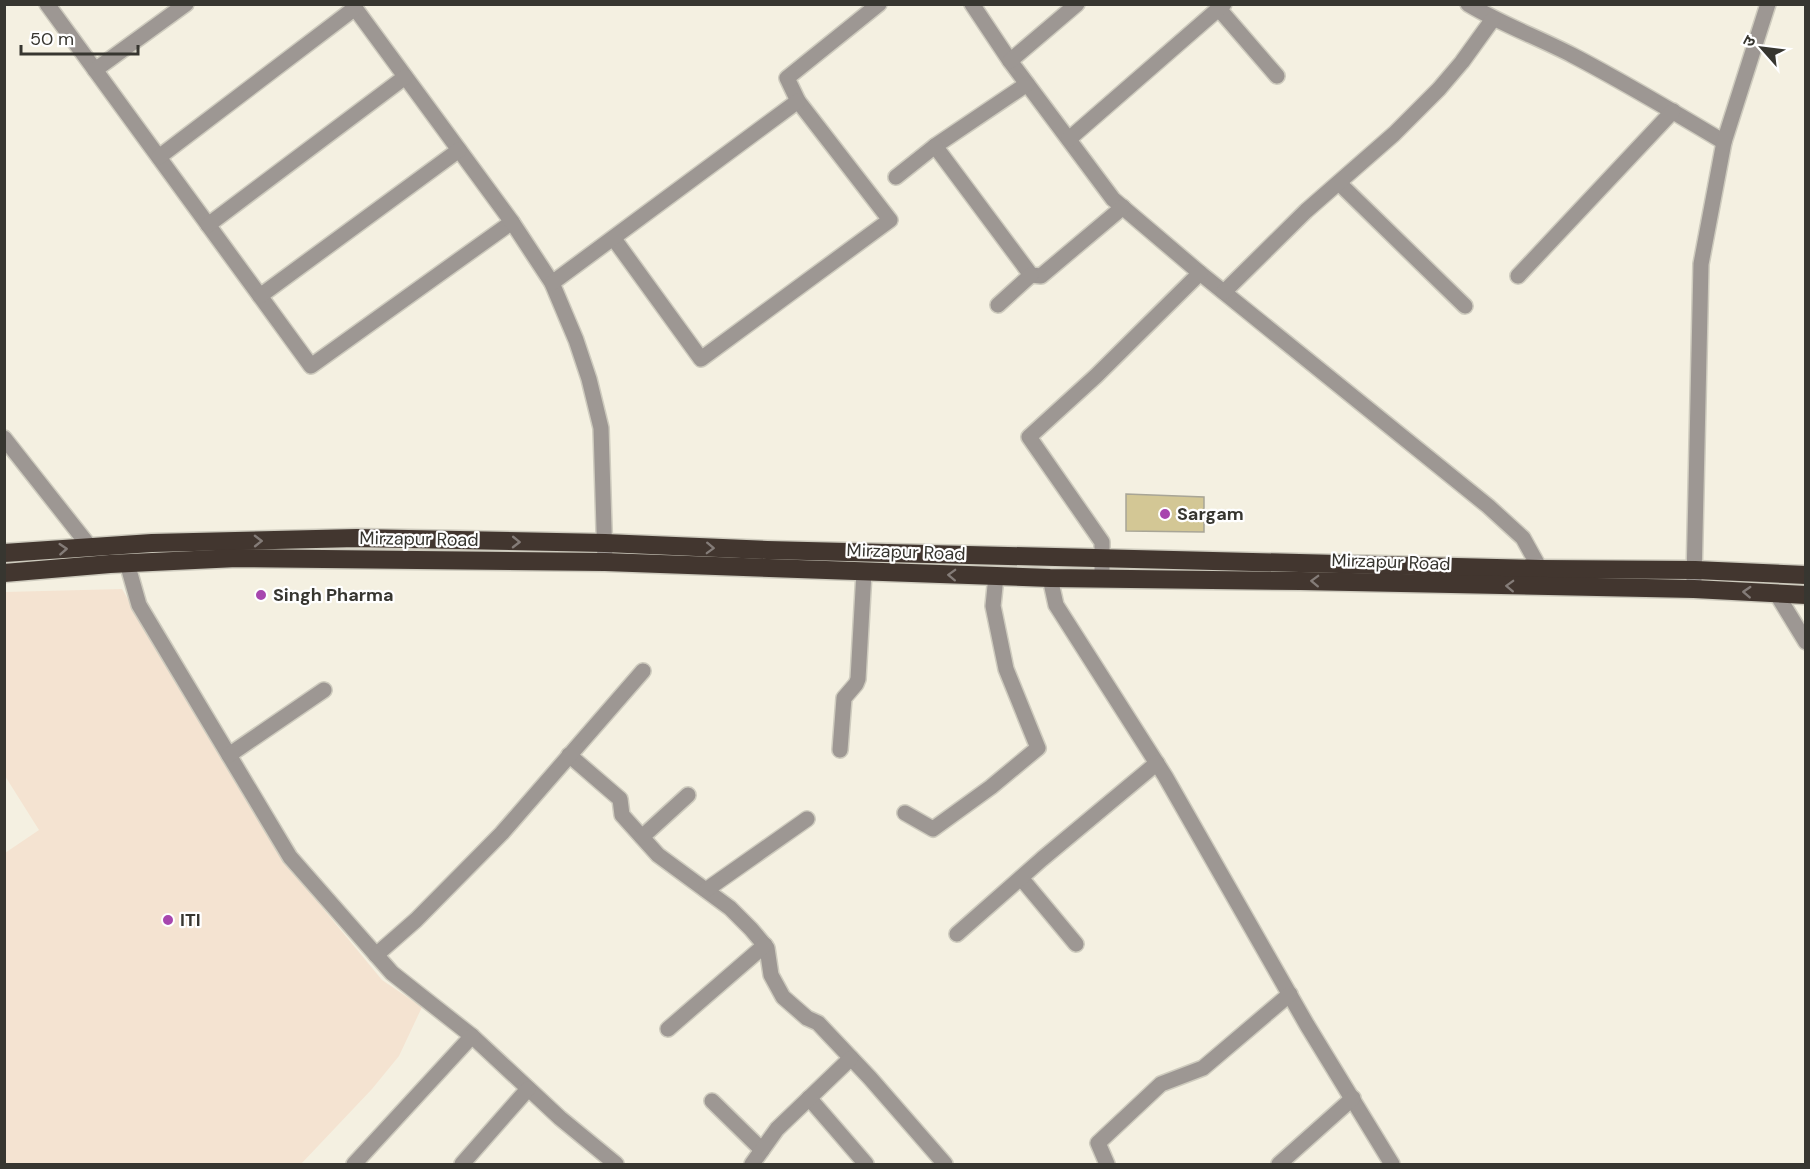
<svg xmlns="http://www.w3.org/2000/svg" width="1810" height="1169" font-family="'DM Sans','Noto Sans Devanagari',sans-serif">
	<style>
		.education { fill: #f4e3d1 }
		.building { fill: #d3c795; stroke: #a8a596; stroke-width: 1.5 }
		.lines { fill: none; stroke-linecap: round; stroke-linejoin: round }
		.minor-casing { stroke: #cecbbe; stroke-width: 18 }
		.highway-casing { stroke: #cecbbe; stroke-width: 21 }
		.minor { stroke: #9d9793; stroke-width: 15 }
		.highway { stroke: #42362f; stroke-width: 18 }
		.oneway { stroke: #847c78 }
		.poi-dot { fill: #a746ae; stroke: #fff; stroke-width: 2 }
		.labels { text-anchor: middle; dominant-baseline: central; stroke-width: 4.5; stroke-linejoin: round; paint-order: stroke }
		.poi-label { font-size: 18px; font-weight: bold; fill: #373630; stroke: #fff; text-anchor: start }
		.street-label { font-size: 18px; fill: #373630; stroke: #fff }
	</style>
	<rect width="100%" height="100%" fill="#f4f0e1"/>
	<polygon class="education" points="122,589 283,860 382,980 422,1007 399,1056 372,1089 301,1164 5,1164 5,853 39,830 5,776 5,592"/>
	<polygon class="building" points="1126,494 1204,497 1204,532 1126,531"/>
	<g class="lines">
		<g class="minor-casing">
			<g id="minor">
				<polyline points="47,4 311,366 512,222"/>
				<polyline points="352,4 512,222 552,283 576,340 589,379 601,428 605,562"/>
				<polyline points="972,4 1010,61 1113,199 1200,273 1488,506 1523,538 1544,576"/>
				<path d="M 1468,4 C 1501,24 1537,37 1572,55 C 1624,82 1674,112 1724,142"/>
				<polyline points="1219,9 1277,76"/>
				<polyline points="1010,61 1077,4"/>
				<polyline points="95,70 186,4"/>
				<polyline points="1027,84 935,146 1031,275 1041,276 1123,207"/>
				<polyline points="1069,139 1224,4"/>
				<polyline points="159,157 355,8"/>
				<polyline points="896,177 935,146"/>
				<polyline points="1339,183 1465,306"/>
				<polyline points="208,225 405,77"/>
				<polyline points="614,239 701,359 890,220 798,101 787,78 879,4"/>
				<polyline points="1518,276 1673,111"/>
				<polyline points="552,283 798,101"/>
				<polyline points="1224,292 1306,211 1394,134 1439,89 1462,62 1493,19"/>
				<polyline points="260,296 459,150"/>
				<polyline points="998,305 1031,275"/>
				<polyline points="4,438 90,547"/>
				<polyline points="127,563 139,605 290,857 392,973 472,1036 560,1118 616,1164"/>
				<polyline points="1102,570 1102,542 1029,437 1096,376 1200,273"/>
				<polyline points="1050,578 1056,605 1165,776 1307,1025 1392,1164"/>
				<polyline points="1694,580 1701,264 1724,142 1768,4"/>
				<polyline points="1776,593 1806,642"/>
				<polyline points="840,750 844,698 856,684 858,679 864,572"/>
				<polyline points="229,755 324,690"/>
				<polyline points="569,755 620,799 622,815 658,855 730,908 751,929 767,948 771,975 783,997 807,1018 818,1023 870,1078 945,1164"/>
				<polyline points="905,813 933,829 991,787 1038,748 1006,669 993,606 996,576"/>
				<polyline points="642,837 688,795"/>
				<polyline points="1021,878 1076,944"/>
				<polyline points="706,890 807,819"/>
				<polyline points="957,934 1042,859 1157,763"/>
				<polyline points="376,955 416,920 502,833 643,671"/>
				<polyline points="668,1029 765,945"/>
				<polyline points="809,1098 866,1164"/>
				<polyline points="712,1101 762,1150"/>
				<polyline points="354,1164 472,1036"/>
				<polyline points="462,1164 528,1089"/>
				<polyline points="752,1164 777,1129 851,1058"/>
				<polyline points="1107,1164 1098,1143 1161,1084 1203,1068 1290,994"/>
				<polyline points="1279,1164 1353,1098"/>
			</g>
		</g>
		<g class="highway-casing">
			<g id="highway">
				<polyline points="4,553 152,543 357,538 605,543 767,550 1541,569 1695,570 1806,575"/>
				<polyline points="4,573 110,564 237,558 605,562 1050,578 1301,581 1694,589 1806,595"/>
			</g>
		</g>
		<use href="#minor" class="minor"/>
		<use href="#highway" class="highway"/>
	</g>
	<defs><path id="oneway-chevron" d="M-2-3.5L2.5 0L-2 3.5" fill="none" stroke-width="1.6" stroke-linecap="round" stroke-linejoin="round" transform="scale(1.5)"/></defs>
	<g class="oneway">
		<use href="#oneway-chevron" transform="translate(258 541) rotate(-1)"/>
		<use href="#oneway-chevron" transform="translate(516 542) rotate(1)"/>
		<use href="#oneway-chevron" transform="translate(710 548) rotate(2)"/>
		<use href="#oneway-chevron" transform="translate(63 549) rotate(-4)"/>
		<use href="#oneway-chevron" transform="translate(952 575) rotate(-178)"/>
		<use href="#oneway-chevron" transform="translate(1315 581) rotate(-178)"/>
		<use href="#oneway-chevron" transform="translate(1510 586) rotate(-178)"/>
		<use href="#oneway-chevron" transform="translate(1747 592) rotate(-177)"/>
	</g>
	<g class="poi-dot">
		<circle cx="1165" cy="514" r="6"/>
		<circle cx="261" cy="595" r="6"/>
		<circle cx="168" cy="920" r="6"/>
	</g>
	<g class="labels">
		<g class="poi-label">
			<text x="1177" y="514">Sargam</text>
			<text x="273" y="595">Singh Pharma</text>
			<text x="180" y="920">ITI</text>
		</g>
		<g class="street-label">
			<text transform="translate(419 539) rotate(1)">Mirzapur Road</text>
			<text transform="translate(906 552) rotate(2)">Mirzapur Road</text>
			<text transform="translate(1391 562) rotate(2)">Mirzapur Road</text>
		</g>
	</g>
	<rect width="1810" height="1169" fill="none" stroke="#373630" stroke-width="12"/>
	<g transform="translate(1762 48) rotate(298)" stroke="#ffffff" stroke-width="4.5" paint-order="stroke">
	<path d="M0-4.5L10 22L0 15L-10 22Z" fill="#373630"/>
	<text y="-9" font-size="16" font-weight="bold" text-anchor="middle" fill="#373630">उ</text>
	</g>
	<path d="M21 45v9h117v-9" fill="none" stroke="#373630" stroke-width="3"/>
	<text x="30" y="45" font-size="18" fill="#373630" stroke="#ffffff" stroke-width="4.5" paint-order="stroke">50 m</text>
</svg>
